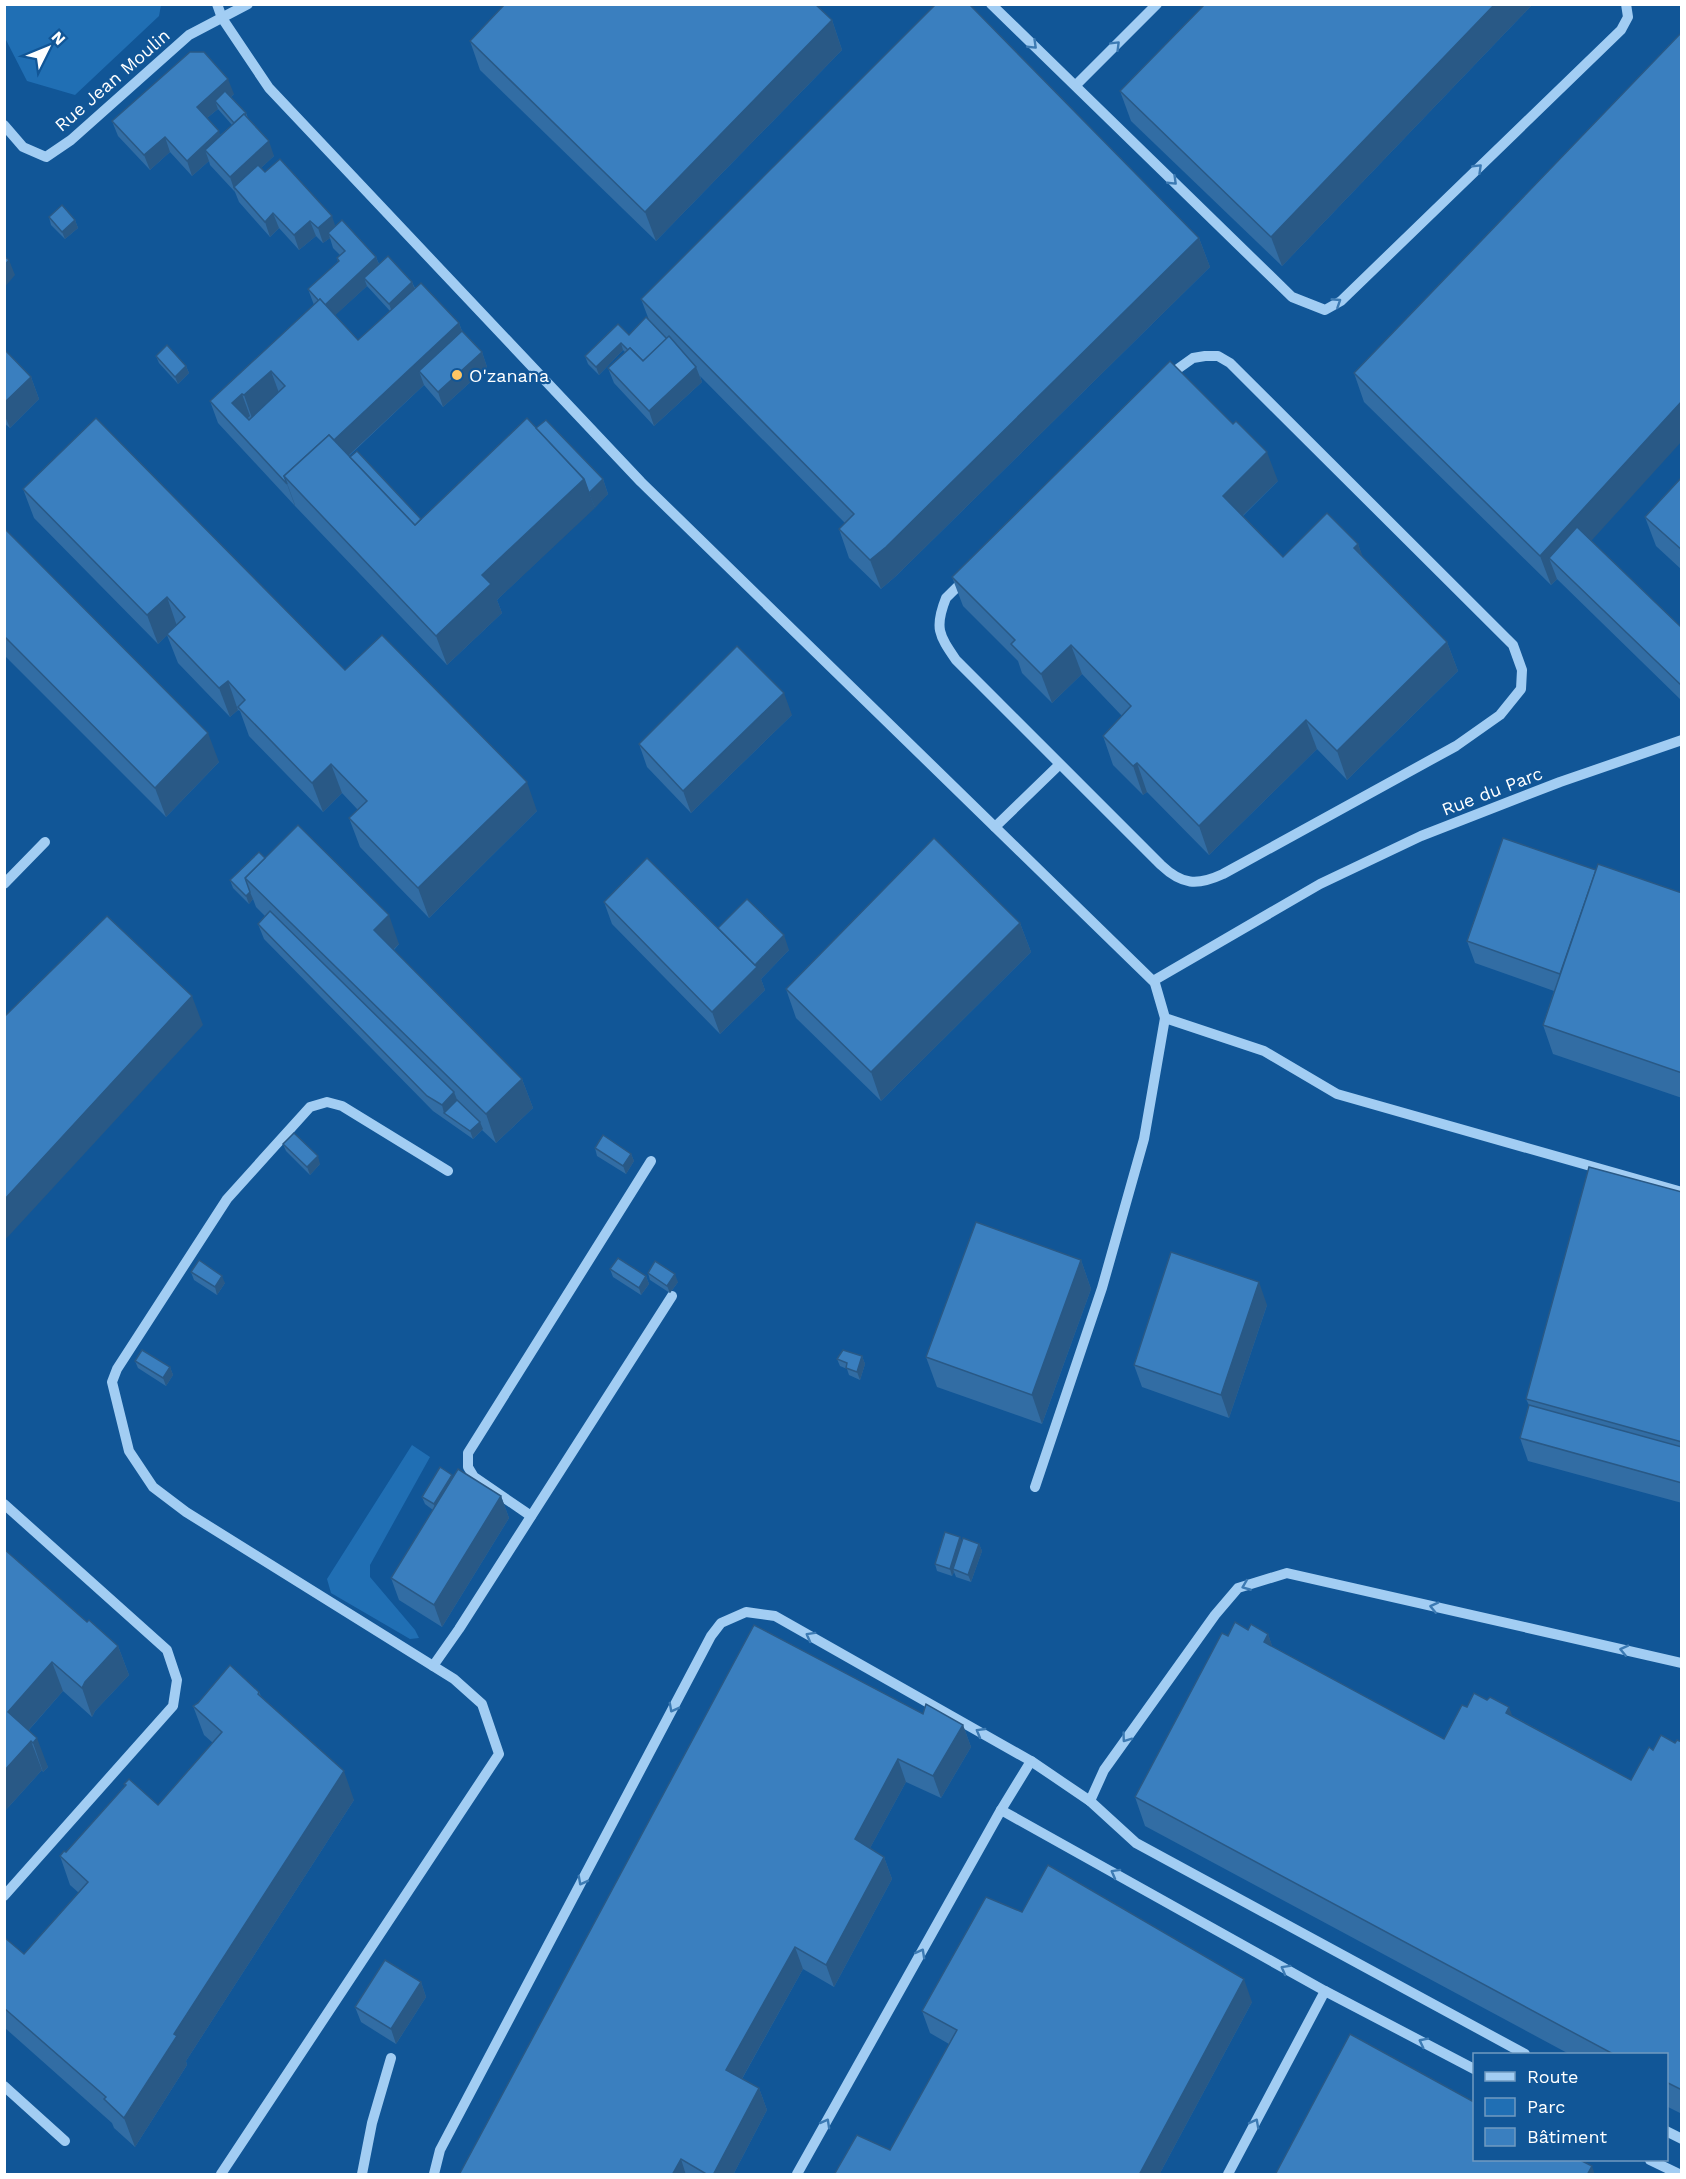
<svg xmlns="http://www.w3.org/2000/svg" width="1686" height="2179" font-family="'Work Sans',sans-serif">
	<style>
		.green { fill: #206fb4 }
		.lines { fill: none; stroke-linecap: round; stroke-linejoin: round }
		.minor { stroke: #a2cdf3; stroke-width: 10 }
		.wall { fill: #326da4; fill-rule: evenodd }
		.shaded-wall { fill: #295986 }
		.building { fill: #3a7fbf; stroke: #295986; stroke-width: 1.5; fill-rule: evenodd }
		.oneway { stroke: #3c7ab3 }
		.poi-dot { fill: #ffc664; stroke: #115697; stroke-width: 2 }
		.labels { text-anchor: middle; dominant-baseline: central; stroke-width: 4.5; stroke-linejoin: round; paint-order: stroke }
		.street-label { font-size: 18px; fill: #fff; stroke: #115697 }
		.poi-label { font-size: 18px; fill: #fff; stroke: #115697; text-anchor: start }
	</style>
	<rect width="100%" height="100%" fill="#115697"/>
	<g class="green">
		<polygon points="5,4 161,4 161,5 159,16 75,95 27,81 5,38"/>
		<polygon points="412,1445 430,1457 370,1565 370,1577 415,1630 419,1638 410,1639 331,1593 327,1579"/>
	</g>
	<g class="lines">
		<g class="minor">
			<polyline points="217,4 222,18 269,88 641,482 1153,981 1320,884 1421,836 1560,782 1682,740"/>
			<polyline points="991,4 1292,297 1325,310 1341,301 1621,30 1628,17 1626,4"/>
			<polyline points="1076,85 1157,4"/>
			<polyline points="4,125 23,147 46,157 71,140 189,35 248,4"/>
			<path d="M 1205,356 L 1218,356 L 1230,363 L 1513,645 L 1522,670 L 1521,689 L 1500,715 L 1456,746 L 1223,874 C 1197,886 1182,885 1161,865 L 956,660 C 939,635 934,628 946,598 L 1179,368 L 1193,358 Z"/>
			<polyline points="995,827 1059,765"/>
			<polyline points="4,884 45,842"/>
			<polyline points="1154,980 1165,1018 1264,1051 1337,1094 1682,1192"/>
			<polyline points="1035,1487 1102,1288 1144,1139 1165,1018"/>
			<polyline points="4,1504 167,1650 177,1680 173,1706 4,1896"/>
			<polyline points="531,1516 474,1477 468,1467 468,1453 651,1161"/>
			<polyline points="433,1666 459,1629 672,1296"/>
			<polyline points="1001,1810 1325,1991 1228,2174"/>
			<polyline points="1325,1991 1474,2069"/>
			<polyline points="1525,2054 1136,1843 1090,1801 1104,1770 1215,1615 1238,1588 1287,1573 1682,1663"/>
			<polyline points="4,2086 65,2141"/>
			<polyline points="1666,2131 1682,2139"/>
			<polyline points="1650,2160 1679,2174"/>
			<polyline points="221,2174 499,1754 482,1704 454,1679 186,1512 153,1487 129,1451 112,1382 117,1369 227,1199 310,1107 327,1102 342,1106 448,1171"/>
			<polyline points="362,2174 372,2123 391,2058"/>
			<polyline points="434,2174 440,2150 711,1636 721,1623 746,1612 775,1616 1031,1761 1090,1801"/>
			<polyline points="797,2174 1001,1810 1031,1761"/>
		</g>
	</g>
	<g class="wall">
		<polygon points="1205,4 1533,4 1282,266 1131,121 1120,91"/>
		<polygon points="832,20 842,50 656,241 480,70 470,41"/>
		<path d="M 234,94 L 231,97 L 246,113 L 248,118 L 274,156 L 261,168 L 265,172 L 376,257 L 379,264 L 412,282 L 415,288 L 459,323 L 462,331 L 482,352 L 487,367 L 443,407 L 424,385 L 349,456 L 421,519 L 536,428 L 603,479 L 608,494 L 497,600 L 502,613 L 447,665 L 295,506 L 218,423 L 210,401 L 314,305 L 308,289 L 338,262 L 337,258 L 340,255 L 333,248 L 330,238 L 323,243 L 316,236 L 299,250 L 279,228 L 270,237 L 239,202 L 235,192 L 210,165 L 209,161 L 192,176 L 170,152 L 150,170 L 118,136 L 112,121 ZM 218,109 L 232,125 L 220,135 L 207,118 ZM 367,286 L 390,311 L 358,340 L 335,315 Z"/>
		<polygon points="49,217 75,220 78,228 65,239 51,225"/>
		<polygon points="1199,238 1210,267 896,576 881,589 849,558 839,529 845,523 700,376 702,382 654,426 614,383 608,368 625,352 623,350 599,375 588,364 585,356 629,335 649,320 641,299"/>
		<polygon points="4,349 31,377 39,399 10,428 4,423"/>
		<polygon points="156,356 186,366 189,373 178,384 159,363"/>
		<polygon points="1354,373 1591,541 1682,628 1682,701 1557,579 1551,585 1364,402"/>
		<polygon points="1682,477 1682,570 1656,546 1645,517"/>
		<polygon points="1278,481 1243,516 1283,557 1358,544 1362,556 1447,642 1458,671 1347,780 1317,749 1209,855 1147,792 1143,795 1113,765 1103,736 1122,716 1082,674 1052,703 1022,673 1018,661 963,606 952,577"/>
		<polygon points="23,489 345,670 537,811 429,918 360,847 349,818 358,810 342,793 323,812 249,736 240,711 238,710 230,717 178,663 167,635 158,644 34,518"/>
		<polygon points="4,528 219,762 166,817 4,655"/>
		<polygon points="792,715 691,813 647,767 639,744"/>
		<polygon points="265,858 399,944 394,950 522,1079 533,1108 496,1143 482,1130 473,1139 433,1111 264,939 258,924 265,916 256,907 253,899 249,904 233,888 230,880"/>
		<polygon points="1596,870 1682,893 1682,1098 1553,1054 1543,1025 1554,991 1475,963 1467,941"/>
		<polygon points="604,902 718,928 789,950 761,979 765,990 720,1034 612,924"/>
		<polygon points="1020,923 1031,952 881,1101 796,1018 786,989"/>
		<polygon points="283,1144 320,1164 310,1175 286,1151"/>
		<polygon points="595,1148 631,1154 634,1161 626,1174 597,1156"/>
		<polygon points="1682,1192 1682,1503 1528,1461 1520,1438 1529,1405 1526,1399"/>
		<polygon points="1081,1260 1091,1289 1042,1424 937,1387 926,1357"/>
		<polygon points="610,1269 646,1276 649,1284 641,1295 613,1277"/>
		<polygon points="191,1272 225,1283 217,1295 194,1280"/>
		<polygon points="648,1273 678,1282 670,1293 650,1280"/>
		<polygon points="1267,1305 1229,1418 1142,1387 1134,1365"/>
		<polygon points="862,1356 865,1364 860,1380 849,1375 847,1369 840,1366 837,1359"/>
		<polygon points="135,1361 170,1367 173,1375 166,1386 138,1368"/>
		<polygon points="453,1478 501,1496 509,1518 442,1627 399,1600 391,1578 433,1510 425,1504 422,1497"/>
		<polygon points="962,1542 979,1544 982,1551 971,1582 956,1577 954,1572 952,1576 937,1571 935,1564"/>
		<polygon points="4,1549 87,1622 118,1646 129,1675 95,1711 92,1717 63,1691 29,1730 48,1767 43,1772 42,1770 4,1812"/>
		<polygon points="1268,1634 1272,1646 1444,1739 1467,1707 1513,1716 1631,1780 1653,1750 1682,1742 1682,2114 1666,2106 1666,2055 1571,2055 1145,1826 1135,1797 1228,1636"/>
		<polygon points="259,1692 261,1696 354,1800 186,2061 187,2065 135,2147 114,2128 112,2123 5,2028 4,2029 4,1937 24,1954 79,1893 70,1885 60,1856 66,1852 125,1786 124,1784 158,1805 213,1743 204,1735 193,1706"/>
		<polygon points="923,1714 963,1725 971,1747 941,1798 906,1782 870,1848 884,1857 892,1879 834,1987 803,1969 742,2079 759,2088 767,2110 733,2175 459,2175"/>
		<polygon points="1022,1912 1252,2002 1159,2175 834,2175 890,2150 949,2044 930,2033 922,2011"/>
		<polygon points="421,1982 426,1997 396,2044 361,2022 355,2007"/>
	</g>
	<g class="shaded-wall">
		<polygon points="1495,4 1533,4 1282,266 1271,237"/>
		<polygon points="832,20 842,50 656,241 645,212"/>
		<polygon points="228,79 234,94 220,107 215,101 218,109 202,122 197,107"/>
		<polygon points="219,131 224,146 205,150 209,161 192,176 187,161"/>
		<polygon points="165,137 170,152 150,170 144,155"/>
		<polygon points="269,141 274,156 237,190 234,187 235,192 230,177"/>
		<polygon points="273,213 279,228 270,237 265,222"/>
		<polygon points="332,216 337,231 328,233 330,238 323,243 318,228"/>
		<polygon points="75,220 78,228 65,239 62,232"/>
		<polygon points="310,221 316,236 299,250 294,235"/>
		<polygon points="1199,238 1210,267 896,576 881,589 870,560"/>
		<polygon points="376,257 382,272 364,278 367,286 329,321 324,306"/>
		<polygon points="9,260 15,275 4,288 4,266"/>
		<polygon points="412,282 415,290 392,312 389,304"/>
		<polygon points="459,323 467,346 419,371 424,385 304,497 289,481"/>
		<polygon points="621,343 623,350 599,375 596,367"/>
		<polygon points="482,352 487,367 443,407 438,392"/>
		<polygon points="186,366 189,373 178,384 175,377"/>
		<polygon points="696,367 702,382 654,426 649,411"/>
		<polygon points="271,371 279,393 252,418 244,395"/>
		<polygon points="31,377 39,399 10,428 4,414 4,403"/>
		<polygon points="242,394 250,416 240,425 232,403"/>
		<polygon points="1682,401 1682,441 1563,572 1549,558 1557,579 1551,585 1540,556"/>
		<polygon points="1267,452 1278,481 1233,525 1223,496"/>
		<polygon points="584,479 595,508 497,600 502,613 447,665 436,636 482,575"/>
		<polygon points="603,479 608,494 595,508 589,493"/>
		<polygon points="287,483 295,505 295,506 287,484"/>
		<polygon points="1358,544 1369,573 1354,548"/>
		<polygon points="167,597 177,626 158,644 147,615"/>
		<polygon points="1447,642 1458,671 1347,780 1337,751"/>
		<polygon points="1071,645 1082,674 1052,703 1041,674"/>
		<polygon points="228,681 238,710 230,717 219,688"/>
		<polygon points="784,693 792,715 691,813 683,791"/>
		<polygon points="1306,720 1317,749 1209,855 1199,826"/>
		<polygon points="208,733 219,762 166,817 155,788"/>
		<polygon points="1137,763 1147,792 1143,795 1133,766"/>
		<polygon points="331,764 342,793 323,812 312,783"/>
		<polygon points="527,782 537,811 429,918 418,888"/>
		<polygon points="250,892 253,899 249,904 246,896"/>
		<polygon points="389,915 399,944 384,959 374,930"/>
		<polygon points="1020,923 1031,952 881,1101 871,1072"/>
		<polygon points="784,935 789,950 761,979 765,990 720,1034 712,1012 755,965"/>
		<polygon points="192,996 203,1025 4,1241 4,1200"/>
		<polygon points="522,1079 533,1108 496,1143 486,1114"/>
		<polygon points="454,1092 460,1107 444,1113 442,1105"/>
		<polygon points="480,1122 483,1129 473,1139 470,1131"/>
		<polygon points="631,1154 634,1161 626,1174 623,1166"/>
		<polygon points="318,1156 320,1164 310,1175 307,1167"/>
		<polygon points="1081,1260 1091,1289 1042,1424 1032,1395"/>
		<polygon points="675,1274 678,1282 670,1293 667,1286"/>
		<polygon points="222,1276 225,1283 217,1295 215,1287"/>
		<polygon points="646,1276 649,1284 641,1295 639,1288"/>
		<polygon points="1259,1282 1267,1305 1229,1418 1221,1395"/>
		<polygon points="862,1356 865,1364 860,1380 857,1372"/>
		<polygon points="170,1367 173,1375 166,1386 163,1378"/>
		<polygon points="452,1475 455,1483 436,1512 434,1504"/>
		<polygon points="501,1496 509,1518 442,1627 434,1605"/>
		<polygon points="960,1537 963,1544 953,1569 954,1572 952,1576 950,1569"/>
		<polygon points="979,1544 982,1551 971,1582 968,1575"/>
		<polygon points="1268,1634 1278,1663 1264,1642"/>
		<polygon points="118,1646 129,1675 95,1711 92,1717 82,1688 85,1682"/>
		<polygon points="52,1662 63,1691 19,1741 8,1712"/>
		<polygon points="1509,1707 1520,1736 1506,1713"/>
		<polygon points="963,1725 971,1747 941,1798 933,1776"/>
		<polygon points="37,1738 48,1767 43,1772 33,1743"/>
		<polygon points="31,1741 42,1770 4,1812 4,1771"/>
		<polygon points="898,1759 906,1782 863,1861 855,1839"/>
		<polygon points="344,1771 354,1800 186,2061 187,2065 135,2147 124,2118 174,2034"/>
		<polygon points="884,1857 892,1879 834,1987 826,1965"/>
		<polygon points="795,1947 803,1969 734,2093 726,2070"/>
		<polygon points="1244,1979 1252,2002 1159,2175 1139,2175"/>
		<polygon points="421,1982 426,1997 396,2044 391,2029"/>
		<polygon points="759,2088 767,2110 733,2175 713,2175"/>
		<polygon points="681,2159 686,2175 672,2175"/>
		<polygon points="1592,2166 1595,2175 1587,2175"/>
	</g>
	<g class="building">
		<polygon points="505,4 815,4 832,20 645,212 470,41"/>
		<polygon points="936,4 969,4 1199,238 886,547 870,560 839,529 854,514 641,299"/>
		<polygon points="1205,4 1495,4 1271,237 1120,91"/>
		<polygon points="1682,32 1682,401 1540,556 1354,373"/>
		<polygon points="190,52 204,52 228,79 197,107 219,131 187,161 165,137 144,155 112,121"/>
		<polygon points="225,91 246,113 245,115 244,114 234,123 215,101"/>
		<polygon points="244,114 269,141 230,177 205,150"/>
		<polygon points="280,159 332,216 318,228 310,221 294,235 273,213 265,222 234,187 258,165 265,172"/>
		<polygon points="62,205 75,220 62,232 49,217"/>
		<polygon points="342,220 376,257 325,305 320,299 319,301 308,289 339,261 337,258 345,251 328,233"/>
		<polygon points="4,256 9,260 4,266"/>
		<polygon points="388,256 412,282 389,304 364,278"/>
		<path d="M 421,283 L 459,323 L 334,440 L 329,435 L 284,476 L 287,484 L 210,401 L 320,299 L 358,340 ZM 271,371 L 285,386 L 249,420 L 232,403 L 242,394 L 244,395 Z"/>
		<polygon points="646,317 667,339 643,361 630,348 628,350 621,343 596,367 585,356 618,324 629,335"/>
		<polygon points="462,331 482,352 438,392 419,371"/>
		<polygon points="669,336 696,367 649,411 608,368 630,348 643,361"/>
		<polygon points="167,345 186,366 175,377 156,356"/>
		<polygon points="4,349 31,377 4,403"/>
		<polygon points="1170,361 1233,424 1236,421 1267,452 1223,496 1283,557 1327,513 1358,544 1354,548 1447,642 1337,751 1306,720 1199,826 1137,763 1133,766 1103,736 1131,706 1071,645 1041,674 1011,644 1015,640 952,577"/>
		<polygon points="96,418 345,670 382,635 527,782 418,888 349,818 367,801 331,764 312,783 238,707 245,700 228,681 219,688 167,634 185,617 167,597 147,615 23,489"/>
		<polygon points="527,418 584,479 482,575 491,584 436,636 284,476 329,435 415,525"/>
		<polygon points="546,420 603,479 589,493 584,479 536,428"/>
		<polygon points="357,451 421,519 415,525 350,457"/>
		<polygon points="1682,477 1682,550 1645,517"/>
		<polygon points="1577,527 1682,628 1682,686 1549,558"/>
		<polygon points="4,528 208,733 155,788 4,636"/>
		<polygon points="737,646 784,693 683,791 639,744"/>
		<polygon points="298,825 389,915 374,930 522,1079 486,1114 245,878"/>
		<polygon points="934,838 1020,923 871,1072 786,989"/>
		<polygon points="1503,838 1596,870 1560,974 1467,941"/>
		<polygon points="259,852 265,858 245,878 250,892 246,896 230,880"/>
		<polygon points="647,858 757,967 712,1012 604,902"/>
		<polygon points="1598,864 1682,893 1682,1073 1543,1025"/>
		<polygon points="747,899 784,935 755,965 718,928"/>
		<polygon points="270,911 454,1092 442,1105 427,1096 258,924"/>
		<polygon points="107,916 192,996 4,1200 4,1017"/>
		<polygon points="457,1100 480,1122 470,1131 444,1113"/>
		<polygon points="294,1133 318,1156 307,1167 283,1144"/>
		<polygon points="603,1135 631,1154 623,1166 595,1148"/>
		<polygon points="1589,1167 1682,1192 1682,1442 1526,1399"/>
		<polygon points="976,1222 1081,1260 1032,1395 926,1357"/>
		<polygon points="1171,1252 1259,1282 1221,1395 1134,1365"/>
		<polygon points="618,1258 646,1276 639,1288 610,1269"/>
		<polygon points="199,1260 222,1276 215,1287 191,1272"/>
		<polygon points="655,1261 675,1274 667,1286 648,1273"/>
		<polygon points="142,1350 170,1367 163,1378 135,1361"/>
		<polygon points="843,1350 862,1356 857,1372 846,1368 847,1363 837,1359"/>
		<polygon points="1529,1405 1682,1447 1682,1483 1520,1438"/>
		<polygon points="440,1467 452,1475 434,1504 422,1497"/>
		<polygon points="458,1469 501,1496 434,1605 391,1578"/>
		<polygon points="945,1532 960,1537 950,1569 935,1564"/>
		<polygon points="963,1538 979,1544 968,1575 953,1569"/>
		<polygon points="4,1549 87,1622 89,1620 118,1646 85,1682 82,1688 52,1662 8,1712 37,1738 33,1743 31,1741 4,1771"/>
		<polygon points="1235,1622 1248,1630 1251,1624 1268,1634 1264,1642 1444,1739 1462,1705 1467,1707 1474,1693 1487,1700 1490,1697 1509,1707 1506,1713 1631,1780 1649,1747 1653,1750 1661,1735 1675,1743 1677,1740 1682,1742 1682,2090 1666,2082 1666,2055 1615,2055 1135,1797 1222,1633 1228,1636"/>
		<polygon points="754,1625 923,1714 926,1704 963,1725 933,1776 898,1759 855,1839 884,1857 826,1965 795,1947 726,2070 759,2088 713,2175 708,2175 681,2159 672,2175 459,2175"/>
		<polygon points="230,1665 259,1692 258,1694 344,1771 174,2034 177,2036 124,2118 104,2099 106,2097 4,2008 4,1937 24,1954 88,1882 60,1856 64,1851 66,1852 126,1785 124,1784 129,1779 158,1805 222,1732 193,1706 198,1703"/>
		<polygon points="1048,1865 1244,1979 1139,2175 834,2175 857,2135 890,2150 957,2030 922,2011 986,1897 1022,1912"/>
		<polygon points="385,1960 421,1982 391,2029 355,2007"/>
		<polygon points="1350,2034 1474,2102 1474,2160 1580,2160 1592,2166 1587,2175 1275,2175"/>
	</g>
	<defs><path id="oneway-chevron" d="M-2-3.5L2.5 0L-2 3.5" fill="none" stroke-width="1.6" stroke-linecap="round" stroke-linejoin="round" transform="scale(1.5)"/></defs>
	<g class="oneway">
		<use href="#oneway-chevron" transform="translate(1033 45) rotate(44)"/>
		<use href="#oneway-chevron" transform="translate(1116 45) rotate(-45)"/>
		<use href="#oneway-chevron" transform="translate(1478 168) rotate(-44)"/>
		<use href="#oneway-chevron" transform="translate(1173 181) rotate(44)"/>
		<use href="#oneway-chevron" transform="translate(1337 302) rotate(-33)"/>
		<use href="#oneway-chevron" transform="translate(1246 1586) rotate(158)"/>
		<use href="#oneway-chevron" transform="translate(1434 1607) rotate(-167)"/>
		<use href="#oneway-chevron" transform="translate(810 1636) rotate(-151)"/>
		<use href="#oneway-chevron" transform="translate(1624 1650) rotate(-167)"/>
		<use href="#oneway-chevron" transform="translate(673 1708) rotate(118)"/>
		<use href="#oneway-chevron" transform="translate(980 1732) rotate(-150)"/>
		<use href="#oneway-chevron" transform="translate(1126 1738) rotate(126)"/>
		<use href="#oneway-chevron" transform="translate(1115 1873) rotate(-151)"/>
		<use href="#oneway-chevron" transform="translate(582 1881) rotate(118)"/>
		<use href="#oneway-chevron" transform="translate(921 1953) rotate(-61)"/>
		<use href="#oneway-chevron" transform="translate(1285 1969) rotate(-151)"/>
		<use href="#oneway-chevron" transform="translate(1423 2042) rotate(-153)"/>
		<use href="#oneway-chevron" transform="translate(826 2123) rotate(-61)"/>
		<use href="#oneway-chevron" transform="translate(1255 2123) rotate(-62)"/>
	</g>
	<circle class="poi-dot" cx="457" cy="375" r="6"/>
	<g class="labels">
		<g class="street-label">
			<text transform="translate(112 80) rotate(-41)">Rue Jean Moulin</text>
			<text transform="translate(1492 791) rotate(-21)">Rue du Parc</text>
		</g>
		<g class="poi-label">
			<text x="469" y="375">O'zanana</text>
		</g>
	</g>
	<rect width="1686" height="2179" fill="none" stroke="#ffffff" stroke-width="12"/>
	<rect x="1473" y="2053" width="195" height="108" fill="#115697" stroke="#709ac1" stroke-width="1.5"/>
	<rect x="1485" y="2072" width="30" height="9" fill="#a2cdf3" stroke="#709ac1" stroke-width="1.5"/>
	<text x="1527" y="2083" font-size="18" fill="#ffffff">Route</text>
	<rect x="1485" y="2098" width="30" height="18" fill="#206fb4" stroke="#709ac1" stroke-width="1.5"/>
	<text x="1527" y="2113" font-size="18" fill="#ffffff">Parc</text>
	<rect x="1485" y="2128" width="30" height="18" fill="#3a7fbf" stroke="#709ac1" stroke-width="1.5"/>
	<text x="1527" y="2143" font-size="18" fill="#ffffff">Bâtiment</text>
	<g transform="translate(48 48) rotate(47)" stroke="#115697" stroke-width="4.5" paint-order="stroke">
	<path d="M0-4.5L10 22L0 15L-10 22Z" fill="#ffffff"/>
	<text y="-9" font-size="16" font-weight="bold" text-anchor="middle" fill="#ffffff">N</text>
	</g>
</svg>
